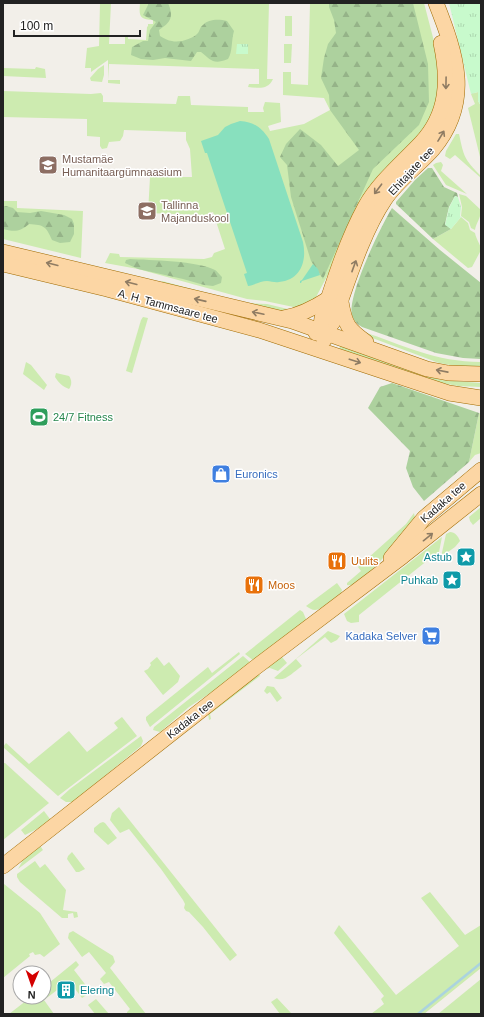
<svg xmlns="http://www.w3.org/2000/svg" width="484" height="1017" font-family="Helvetica,sans-serif">
	<style>
		.grass { fill: #cdebb0 }
		.forest { fill: url(#forest-firs) }
		.park { fill: url(#park-tufts) }
		.pitch { fill: #88e0be }
		.lines { fill: none; stroke-linecap: round; stroke-linejoin: round }
		.stream { stroke: #aad3df; stroke-width: 2.5 }
		.major-casing { stroke: #a06b00; stroke-width: 16 }
		.major { stroke: #fcd6a4; stroke-width: 15 }
		.oneway { stroke: #8f7c63 }
		.labels { text-anchor: middle; dominant-baseline: central; stroke-width: 3; stroke-linejoin: round; paint-order: stroke }
		.education-label { font-size: 11px; fill: #785e54; stroke: #fff; text-anchor: start }
		.street-label { font-size: 11px; fill: #222; stroke: #fff }
		.leisure-label { font-size: 11px; fill: #27864d; stroke: #fff; text-anchor: start }
		.shop-label { font-size: 11px; fill: #366cbe; stroke: #fff; text-anchor: start }
		.culture-label { font-size: 11px; fill: #0d838f; stroke: #fff; text-anchor: end }
		.food-label { font-size: 11px; fill: #c56008; stroke: #fff; text-anchor: start }
	</style>
	<defs>
		<pattern id="forest-firs" width="22" height="20" patternUnits="userSpaceOnUse"><rect width="22" height="20" fill="#add19e"/><path d="M5 1l3.5 6h-7zM16 11l3.5 6h-7z" fill="#95b388"/></pattern>
		<pattern id="park-tufts" width="24" height="20" patternUnits="userSpaceOnUse"><rect width="24" height="20" fill="#c8facc"/><path d="M3 7l-1-3M5 7V3M7 7l1-3M15 17l-1-3M17 17v-4M19 17l1-3" fill="none" stroke="#acd6af"/></pattern>
	</defs>
	<rect width="100%" height="100%" fill="#f2efe9"/>
	<g class="grass">
		<path d="M 100,3 L 111,3 L 109,44 L 125,44 L 125,37 L 128,37 L 128,39 L 146,40 L 147,27 L 148,26 L 148,24 L 153,24 L 153,20 C 139,19 139,16 140,3 L 269,3 L 267,79 L 273,79 C 268,90 259,88 248,87 L 249,84 L 259,84 L 259,69 L 109,64 L 108,80 L 120,80 L 120,84 L 108,83 L 108,60 L 91,72 L 91,68 L 85,68 L 87,48 L 99,46 Z"/>
		<polygon points="310,3 424,3 436,49 441,78 434,112 419,136 381,174 314,301 303,309 265,301 247,299 138,269 105,263 110,253 119,254 120,257 204,259 212,257 214,253 225,249 213,212 204,215 148,213 150,177 192,177 190,149 186,140 186,132 124,130 123,136 120,141 109,142 107,148 102,149 100,146 100,137 87,136 87,119 3,117 3,91 91,94 101,93 103,96 103,102 176,104 178,96 190,96 191,105 248,107 248,112 264,112 263,108 265,102 280,103 281,122 268,126 270,131 304,124 330,110 324,98 283,95 283,72 291,72 291,84 308,85"/>
		<rect x="285" y="16" width="7" height="20"/>
		<polygon points="284,44 292,44 291,63 284,63"/>
		<polygon points="104,65 104,75 102,82 91,81 90,78 98,69"/>
		<polygon points="36,67 45,69 46,78 3,76 3,68 35,69"/>
		<polygon points="478,92 478,101 481,106 481,161 468,108 475,104 471,94"/>
		<path d="M 456,134 L 459,134 C 464,157 464,159 481,176 L 481,178 L 455,155 L 450,159 L 445,156 L 446,151 Z"/>
		<polygon points="441,162 443,165 441,171 467,194 446,185 433,165 436,163"/>
		<path d="M 459,194 L 466,196 L 481,210 C 481,218 476,223 475,230 L 471,228 L 469,222 L 461,216 L 462,207 Z"/>
		<polygon points="3,201 17,201 17,208 83,211 81,258 3,239"/>
		<path d="M 461,217 L 468,223 L 470,230 L 475,233 C 476,239 481,245 481,250 L 472,267 L 468,268 L 433,239 L 451,229 Z"/>
		<polygon points="162,281 244,303 267,304 296,311 286,313 161,284"/>
		<polygon points="143,317 148,318 132,373 126,371 141,320"/>
		<path d="M 361,331 C 403,345 436,362 481,362 L 481,367 L 456,366 L 439,363 L 367,336 Z"/>
		<polygon points="341,344 441,380 481,383 481,387 458,386 442,383 339,350"/>
		<polygon points="26,362 31,365 47,385 44,390 23,374"/>
		<path d="M 56,373 L 69,376 C 72,380 72,385 69,389 C 63,387 58,382 55,377 Z"/>
		<polygon points="479,413 481,414 481,453 475,455 469,462"/>
		<polygon points="481,507 481,518 473,525 470,521 469,517"/>
		<path d="M 414,513 L 415,518 C 405,531 362,590 347,585 L 347,583 L 361,571 L 358,567 L 406,524 Z"/>
		<path d="M 450,532 C 455,532 458,536 460,541 L 455,547 L 441,557 L 446,534 Z"/>
		<polygon points="442,537 438,557 433,556 359,615 359,622 351,623 347,621 344,614"/>
		<path d="M 337,583 L 342,590 L 341,593 C 335,597 322,610 315,610 C 312,610 309,608 306,606 Z"/>
		<polygon points="300,610 303,612 306,619 305,622 254,661 245,654"/>
		<path d="M 328,631 L 340,636 L 337,640 L 331,643 L 325,637 L 296,659 L 302,666 C 293,672 285,683 274,678 Z"/>
		<polygon points="239,652 240,654 150,727 146,720 146,717 208,667 212,673"/>
		<polygon points="243,656 251,663 233,678 189,707 160,732 153,730 154,727"/>
		<polygon points="157,657 164,666 169,662 180,676 178,682 163,695 144,671 148,669 151,665 150,663"/>
		<polygon points="282,657 287,663 278,671 270,668 260,670"/>
		<polygon points="258,672 260,676 210,714 211,719 209,720 208,713"/>
		<polygon points="267,686 274,687 282,698 277,702 270,692 267,694 264,691"/>
		<polygon points="122,717 137,736 58,796 3,747 6,743 29,764 69,731 87,752 118,728 114,723"/>
		<polygon points="141,736 143,741 141,746 73,802 66,802 60,798 70,789"/>
		<polygon points="3,763 5,763 49,803 3,840"/>
		<polygon points="119,807 237,955 230,961 203,927 189,912 186,911 184,908 185,904 183,900 161,869 129,829 120,833 110,820 112,813"/>
		<polygon points="44,811 50,819 41,827 25,835 21,830"/>
		<polygon points="103,822 105,823 117,838 108,845 94,832 94,828 100,823"/>
		<polygon points="39,846 41,847 43,850 18,869 27,853"/>
		<polygon points="72,852 85,869 79,872 76,872 67,859 68,856"/>
		<polygon points="35,861 40,868 45,864 66,890 63,910 77,912 78,917 74,918 73,913 68,914 68,918 62,918 20,882 17,877 17,874"/>
		<polygon points="4,884 40,913 60,944 44,957 40,954 35,955 33,952 29,954 30,956 3,978 3,885"/>
		<polygon points="430,892 465,935 481,925 481,968 424,1014 371,1014 384,1004 381,999 384,996 334,933 339,925 396,995 459,946 421,898"/>
		<polygon points="73,931 113,956 115,962 110,968 146,1014 127,1014 127,1012 130,1009 109,982 104,984 100,979 106,973 89,952 82,957 68,938 69,933"/>
		<polygon points="76,961 79,965 74,970 91,992 82,998 69,981 44,1000 54,1014 9,1014 31,997 44,997 44,987"/>
		<polygon points="481,979 481,1014 438,1014"/>
		<polygon points="277,998 291,1013 292,1014 280,1014 271,1002"/>
		<polygon points="96,999 109,1014 95,1014 88,1005"/>
	</g>
	<g class="forest">
		<path d="M 148,3 L 168,3 C 174,17 171,22 159,30 L 160,36 C 164,38 168,41 172,41 C 179,43 193,39 198,33 C 200,30 200,27 203,25 C 208,19 219,19 227,21 L 234,31 C 231,41 233,51 228,59 C 213,65 211,60 201,52 L 197,52 L 191,61 L 165,58 L 153,60 L 141,59 L 131,55 L 132,47 L 143,41 L 148,41 L 150,30 L 156,22 L 143,15 L 148,5 Z"/>
		<polygon points="329,3 413,3 428,64 429,102 419,125 373,169 323,279 311,261 291,197 287,165 280,157 286,144 300,129 321,145 338,166 359,150 330,110 329,95 321,78 324,58 328,44 336,33 334,20 329,7"/>
		<polygon points="428,168 432,168 444,187 457,193 458,197 455,196 449,207 445,224 451,229 433,239 396,204 396,202 415,180"/>
		<path d="M 6,206 L 13,208 L 17,212 L 30,213 L 41,211 L 64,215 L 72,219 L 74,224 L 74,234 L 70,242 L 60,243 L 52,240 C 46,226 44,225 29,224 C 20,232 14,232 3,229 L 3,207 Z"/>
		<path d="M 392,208 L 440,250 L 481,283 L 481,359 L 463,358 L 436,353 L 362,327 C 357,324 354,321 352,315 C 347,296 381,226 392,208 Z"/>
		<path d="M 130,259 C 149,260 199,261 215,270 C 217,271 220,275 222,277 L 221,283 L 213,286 L 204,285 L 183,279 L 138,269 L 125,263 L 126,260 Z"/>
		<polygon points="392,383 479,413 469,462 424,501 413,487 406,468 410,451 368,408 380,387"/>
	</g>
	<g class="park">
		<polygon points="449,3 481,3 481,106 478,101 478,92 471,94"/>
		<polygon points="237,44 248,44 248,54 236,54"/>
		<polygon points="455,196 458,197 461,207 460,216 461,217 451,229 445,225 449,208"/>
	</g>
	<g class="pitch">
		<path d="M 240,121 C 254,122 261,127 269,139 L 303,242 C 307,261 301,280 279,282 C 275,283 271,281 267,281 C 261,281 254,285 248,286 L 244,274 L 247,273 L 207,153 L 205,153 L 201,141 L 218,135 L 225,127 L 231,124 Z"/>
		<polygon points="313,264 318,269 320,275 302,281 301,283 300,283 300,281 302,280"/>
	</g>
	<g class="lines">
		<polyline class="stream" points="418,1014 481,963"/>
		<g class="major-casing">
			<g id="major">
				<polyline points="3,252 292,321 427,369 448,373 481,374"/>
				<polyline points="3,264 107,289 259,330 449,393 481,398"/>
				<path d="M 341,302 C 345,325 348,329 366,342"/>
				<path d="M 284,318 C 301,315 314,308 328,299"/>
				<path d="M 316,333 L 327,329 L 333,322 C 347,284 362,233 385,199 C 398,180 418,166 433,149 C 473,101 456,54 436,3"/>
				<path d="M 324,340 L 321,325 L 322,318 C 334,281 346,242 365,207 C 379,182 401,164 421,143 C 448,114 449,80 441,43"/>
				<polyline points="391,558 424,518 481,470"/>
				<polyline points="3,866 256,667 403,556 481,494"/>
			</g>
		</g>
		<use href="#major" class="major"/>
	</g>
	<defs><path id="oneway-shaft" d="M-6 0H5M1.5-3L5.5 0L1.5 3" fill="none" stroke-width="1.6" stroke-linecap="round" stroke-linejoin="round"/></defs>
	<g class="oneway">
		<use href="#oneway-shaft" transform="translate(446 83) rotate(91)"/>
		<use href="#oneway-shaft" transform="translate(441 136) rotate(-59)"/>
		<use href="#oneway-shaft" transform="translate(378 189) rotate(127)"/>
		<use href="#oneway-shaft" transform="translate(52 264) rotate(-166)"/>
		<use href="#oneway-shaft" transform="translate(354 266) rotate(-70)"/>
		<use href="#oneway-shaft" transform="translate(131 283) rotate(-166)"/>
		<use href="#oneway-shaft" transform="translate(200 300) rotate(-167)"/>
		<use href="#oneway-shaft" transform="translate(258 313) rotate(-168)"/>
		<use href="#oneway-shaft" transform="translate(355 361) rotate(18)"/>
		<use href="#oneway-shaft" transform="translate(442 371) rotate(-169)"/>
		<use href="#oneway-shaft" transform="translate(428 537) rotate(-39)"/>
	</g>
	<defs>
		<g id="school-square" transform="scale(1)"><rect x="-9" y="-9" width="18" height="18" rx="4" fill="#8d6e63" stroke="#fff"/><path d="M0-5L7-2L0 1L-7-2ZM-4 1L0 2.5L4 1V4Q0 6-4 4Z" fill="#fff"/></g>
		<g id="university-square" transform="scale(1)"><rect x="-9" y="-9" width="18" height="18" rx="4" fill="#8d6e63" stroke="#fff"/><path d="M0-5L7-2L0 1L-7-2ZM-4 1L0 2.5L4 1V4Q0 6-4 4Z" fill="#fff"/></g>
		<g id="stadium-square" transform="scale(1)"><rect x="-9" y="-9" width="18" height="18" rx="4" fill="#2e9e5b" stroke="#fff"/><path d="M0-5a6.5 5 0 1 0 0 10a6.5 5 0 1 0 0-10ZM-3.5-1.8h7v3.6h-7Z" fill="#fff"/></g>
		<g id="shop-square" transform="scale(1)"><rect x="-9" y="-9" width="18" height="18" rx="4" fill="#3f7fe0" stroke="#fff"/><path d="M-5-2.5h2.3a2.7 3.5 0 0 1 5.4 0H5L5.5 6h-11ZM-1.5-2.5h3a1.5 2.3 0 0 0-3 0Z" fill="#fff"/></g>
		<g id="sight-square" transform="scale(1)"><rect x="-9" y="-9" width="18" height="18" rx="4" fill="#0f9aa8" stroke="#fff"/><path d="M0-6L1.8-2.2L6-1.7L2.9 1.2L3.7 5.4L0 3.3L-3.7 5.4L-2.9 1.2L-6-1.7L-1.8-2.2Z" fill="#fff"/></g>
		<g id="restaurant-square" transform="scale(1)"><rect x="-9" y="-9" width="18" height="18" rx="4" fill="#e8710a" stroke="#fff"/><path d="M-5-6h1v4h1v-4h1v4h1v-4h1v5L-1.5 .5V6h-2V.5L-5-1ZM5-6V6H3V1.5H1.5Q1.5-4 5-6Z" fill="#fff"/></g>
		<g id="supermarket-square" transform="scale(1)"><rect x="-9" y="-9" width="18" height="18" rx="4" fill="#3f7fe0" stroke="#fff"/><path d="M-6-5.5h2.5l.6 2H6L4.5 2H-2.5L-4.4-4H-6ZM-1.5 3.2a1.3 1.3 0 1 0 .1 0ZM3 3.2a1.3 1.3 0 1 0 .1 0Z" fill="#fff"/></g>
		<g id="building-square" transform="scale(1)"><rect x="-9" y="-9" width="18" height="18" rx="4" fill="#0f9aa8" stroke="#fff"/><path d="M-4-6H4V6H1V3H-1V6H-4ZM-2.5-4.3h1.7v1.8h-1.7ZM.8-4.3h1.7v1.8H.8ZM-2.5-1h1.7V.8h-1.7ZM.8-1h1.7V.8H.8Z" fill="#fff"/></g>
	</defs>
	<g fill-rule="evenodd">
		<use href="#school-square" x="48" y="165"/>
		<use href="#university-square" x="147" y="211"/>
		<use href="#stadium-square" x="39" y="417"/>
		<use href="#shop-square" x="221" y="474"/>
		<use href="#sight-square" x="466" y="557"/>
		<use href="#restaurant-square" x="337" y="561"/>
		<use href="#sight-square" x="452" y="580"/>
		<use href="#restaurant-square" x="254" y="585"/>
		<use href="#supermarket-square" x="431" y="636"/>
		<use href="#building-square" x="66" y="990"/>
	</g>
	<g class="labels">
		<g class="education-label">
			<text x="62" y="159">Mustamäe<tspan x="62" dy="13">Humanitaargümnaasium</tspan></text>
			<text x="161" y="205">Tallinna<tspan x="161" dy="13">Majanduskool</tspan></text>
		</g>
		<g class="street-label">
			<text transform="translate(411 171) rotate(-47)">Ehitajate tee</text>
			<text transform="translate(168 306) rotate(15)">A. H. Tammsaare tee</text>
			<text transform="translate(443 502) rotate(-41)">Kadaka tee</text>
			<text transform="translate(190 719) rotate(-38)">Kadaka tee</text>
		</g>
		<g class="leisure-label">
			<text x="53" y="417">24/7 Fitness</text>
		</g>
		<g class="shop-label">
			<text x="235" y="474">Euronics</text>
			<text x="417" y="636" text-anchor="end">Kadaka Selver</text>
		</g>
		<g class="culture-label">
			<text x="452" y="557">Astub</text>
			<text x="438" y="580">Puhkab</text>
			<text x="80" y="990" text-anchor="start">Elering</text>
		</g>
		<g class="food-label">
			<text x="351" y="561">Uulits</text>
			<text x="268" y="585">Moos</text>
		</g>
	</g>
	<rect width="484" height="1017" fill="none" stroke="#222222" stroke-width="8"/>
	<g transform="translate(32 985) rotate(182)"><circle r="19" fill="#ffffff" stroke="#a7a7a7"/>
	<path d="M0-3L7 15L0 10L-7 15Z" fill="#d40000"/>
	<text y="-6" font-size="11" font-weight="bold" text-anchor="middle" fill="#222222">N</text>
	</g>
	<path d="M14 30v6h126v-6" fill="none" stroke="#222222" stroke-width="2"/>
	<text x="20" y="30" font-size="12" fill="#222222" stroke="#ffffff" stroke-width="3" paint-order="stroke">100 m</text>
</svg>
